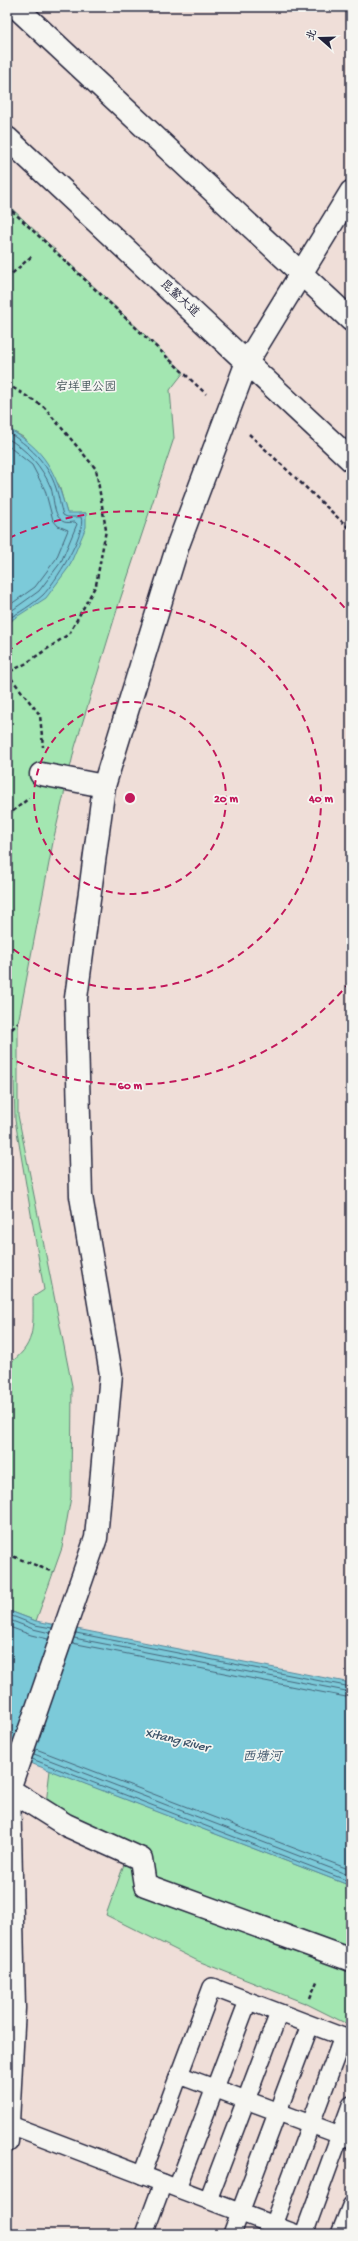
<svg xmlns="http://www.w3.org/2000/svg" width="358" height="2241" font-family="'Gochi Hand','LXGW WenKai TC',sans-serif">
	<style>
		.green { fill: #a3e6b1; stroke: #628476 }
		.water { fill: #7bcad9; stroke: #57879a }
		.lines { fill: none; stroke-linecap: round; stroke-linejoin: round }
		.shore { stroke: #46657a; stroke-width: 1 }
		.lane-casing { stroke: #22223b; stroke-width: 20 }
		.street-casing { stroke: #22223b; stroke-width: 25 }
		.secondary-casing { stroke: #22223b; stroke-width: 25 }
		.primary-casing { stroke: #22223b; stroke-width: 25 }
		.path { stroke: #22223b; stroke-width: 2.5; stroke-dasharray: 4 3; stroke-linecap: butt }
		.lane { stroke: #f6f6f2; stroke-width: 17 }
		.street { stroke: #f6f6f2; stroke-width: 22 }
		.secondary { stroke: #f6f6f2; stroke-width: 22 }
		.primary { stroke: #f6f6f2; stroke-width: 22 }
		.ring { fill: none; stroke: #c2185b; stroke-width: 2; stroke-dasharray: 7 5 }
		.labels { text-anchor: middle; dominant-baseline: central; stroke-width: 3.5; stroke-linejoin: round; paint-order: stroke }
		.street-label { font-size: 12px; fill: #22223b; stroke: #f6f6f2 }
		.park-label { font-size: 12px; fill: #425358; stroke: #f6f6f2 }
		.water-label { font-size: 13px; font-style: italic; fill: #3d546a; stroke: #f6f6f2 }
		.centre { fill: #c2185b; stroke: #f6f6f2; stroke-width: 2 }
		.ring-label { font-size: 12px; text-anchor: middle; font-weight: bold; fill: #c2185b; stroke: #f6f6f2; stroke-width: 3.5; stroke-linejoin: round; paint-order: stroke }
	</style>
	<rect width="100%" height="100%" fill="#efded8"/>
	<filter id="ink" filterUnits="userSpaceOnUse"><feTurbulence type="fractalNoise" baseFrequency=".025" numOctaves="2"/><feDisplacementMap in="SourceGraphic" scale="8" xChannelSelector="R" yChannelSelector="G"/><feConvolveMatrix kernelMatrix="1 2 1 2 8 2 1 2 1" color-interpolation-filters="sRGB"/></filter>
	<g filter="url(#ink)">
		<g class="green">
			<path d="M 7,204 L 184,372 L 170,390 L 174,438 L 120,600 L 75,747 L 54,837 L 18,1023 L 18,1115 L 72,1386 L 71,1497 L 62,1548 L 36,1621 L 7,1610 L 7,1365 C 36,1346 33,1328 33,1297 L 44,1290 L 15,1120 L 14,1078 L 7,1085 L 7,623 L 11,622 L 86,513 L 67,514 L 59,485 L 23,437 L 7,428 Z"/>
			<polygon points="50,1770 351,1886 351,2026 307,2004 198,1961 106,1915 128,1853 45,1812"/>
		</g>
		<g class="water">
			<path d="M 7,428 C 46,450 55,471 67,513 L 86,513 L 86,527 L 69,567 L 46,598 L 7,623 Z"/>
			<polygon points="7,1610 36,1621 351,1683 351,1886 7,1754"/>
		</g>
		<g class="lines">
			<g class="shore">
				<path d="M 7,432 C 29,445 48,463 56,488 C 59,497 60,506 63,515 L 67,517 L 81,517 C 87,533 54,584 43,595 C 33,604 18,614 7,619"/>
				<path d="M 7,438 C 27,450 42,466 51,488 C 54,497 53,513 61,520 C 65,524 71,522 75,522 L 77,524 L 61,562 L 39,591 L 7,614"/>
				<polyline points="7,445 32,465 45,490 53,520 58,526 68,530 56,559 35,587 7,607"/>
				<polyline points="7,1614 35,1625 52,1628"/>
				<polyline points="7,1619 33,1629 50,1633"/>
				<polyline points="7,1626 31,1635 48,1639"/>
				<polyline points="76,1633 351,1687"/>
				<polyline points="74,1638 351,1692"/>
				<polyline points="72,1643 351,1698"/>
				<polyline points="36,1749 351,1870"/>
				<polyline points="34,1754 351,1876"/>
				<polyline points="32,1759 351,1882"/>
			</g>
			<g class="lane-casing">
				<g id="lane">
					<polyline points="179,2075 212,1987 351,2040"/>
					<polyline points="351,2105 340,2135 351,2139"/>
					<polyline points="8,2124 297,2234"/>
					<polyline points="142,2175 179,2075 340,2135 304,2234"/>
					<polyline points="177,2188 248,2001"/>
					<polyline points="208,2200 279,2013"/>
					<polyline points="273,2225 343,2037"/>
					<polyline points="144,2234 163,2183"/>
					<polyline points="232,2234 310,2025"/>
					<polyline points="340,2234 351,2206"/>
				</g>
			</g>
			<g class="street-casing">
				<g id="street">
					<polyline points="41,774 104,786"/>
					<polyline points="7,1788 66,1825 141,1859 145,1885 351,1960"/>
				</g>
			</g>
			<g class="secondary-casing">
				<polyline id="secondary" points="7,2141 14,2008 9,1789 96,1538 111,1374 81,1196 76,998 104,786 178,545 247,362 351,192"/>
			</g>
			<g class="primary-casing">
				<g id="primary">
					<polyline points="16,7 351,320"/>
					<polyline points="7,138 351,460"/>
				</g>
			</g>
			<g class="path">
				<polyline points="7,206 206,394"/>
				<polyline points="7,278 33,255"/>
				<polyline points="7,384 44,407 96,469 106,530 96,585 69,634 25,664 7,673 40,715 43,747"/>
				<polyline points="249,434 351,530"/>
				<polyline points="7,816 29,798"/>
				<polyline points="7,1034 18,1023"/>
				<polyline points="7,1554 53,1572"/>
				<polyline points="310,1998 318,1979"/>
			</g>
			<use href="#lane" class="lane"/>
			<use href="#street" class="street"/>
			<use href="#secondary" class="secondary"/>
			<use href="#primary" class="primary"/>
		</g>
	</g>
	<g class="ring">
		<circle cx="130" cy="798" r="96"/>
		<path d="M7 652A191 191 0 1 1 7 944"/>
		<path d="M350 982A287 287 0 0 1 9 1058M9 538A287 287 0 0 1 350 614"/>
	</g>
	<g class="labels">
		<g class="street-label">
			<text transform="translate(179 299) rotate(43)">昆鳌大道</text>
		</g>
		<g class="park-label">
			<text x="86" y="388">宕垟里公园</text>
		</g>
		<g class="water-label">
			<text transform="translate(177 1741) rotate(14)">Xitang River</text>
			<text x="262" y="1757">西塘河</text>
		</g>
	</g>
	<circle cx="130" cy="798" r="6" class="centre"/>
	<g class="ring-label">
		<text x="226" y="802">20 m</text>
		<text x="321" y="802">40 m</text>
		<text x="130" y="1089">60 m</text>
	</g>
	<rect width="358" height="2241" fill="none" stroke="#f6f6f2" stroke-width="24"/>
	<rect x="12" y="12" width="334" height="2217" fill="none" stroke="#22223b" stroke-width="1.5" filter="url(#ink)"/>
	<g transform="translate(320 38) rotate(290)" stroke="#f6f6f2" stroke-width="3" paint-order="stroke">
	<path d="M0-3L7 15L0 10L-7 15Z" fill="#22223b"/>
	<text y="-6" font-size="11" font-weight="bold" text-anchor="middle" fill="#22223b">北</text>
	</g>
</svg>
